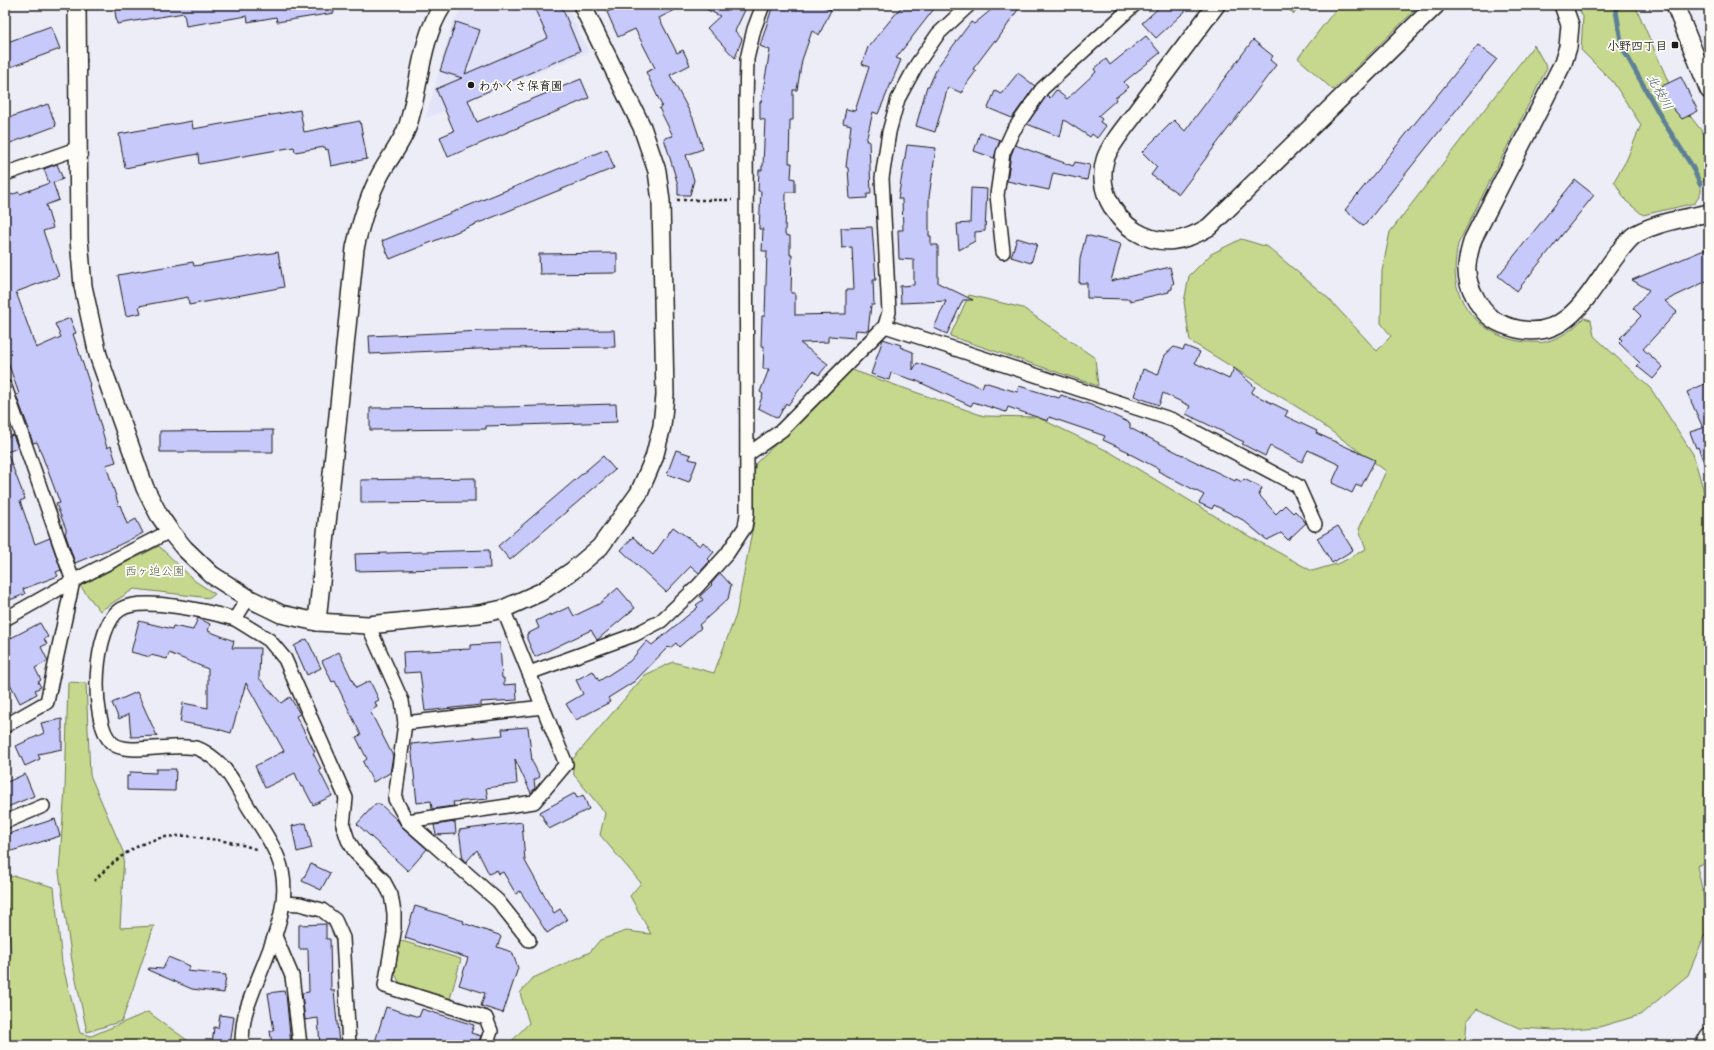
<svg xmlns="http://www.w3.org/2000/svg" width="1714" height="1050" font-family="Delius,'Klee One',sans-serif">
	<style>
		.built { fill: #e2e2f9 }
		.green { fill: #c5d88d; stroke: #707a54 }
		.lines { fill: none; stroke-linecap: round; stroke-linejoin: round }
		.stream { stroke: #5d8096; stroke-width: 5 }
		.building { fill: #c8c9fb; stroke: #1c1c1c }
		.minor-casing { stroke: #1c1c1c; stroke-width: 16 }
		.tertiary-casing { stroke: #1c1c1c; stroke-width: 20 }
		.path { stroke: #1c1c1c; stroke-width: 2.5; stroke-dasharray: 3 3; stroke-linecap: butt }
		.minor { stroke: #fdfcf7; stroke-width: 13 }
		.tertiary { stroke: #fdfcf7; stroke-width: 17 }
		.poi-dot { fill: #1c1c1c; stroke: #fdfcf7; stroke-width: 1.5 }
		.labels { text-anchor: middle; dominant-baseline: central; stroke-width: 3.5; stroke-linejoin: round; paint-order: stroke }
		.poi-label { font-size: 12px; font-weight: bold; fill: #1c1c1c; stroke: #fdfcf7; text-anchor: end }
		.park-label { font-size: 12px; fill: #575e44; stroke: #fdfcf7 }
		.water-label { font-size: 13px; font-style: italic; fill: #485f6e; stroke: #fdfcf7 }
	</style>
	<rect width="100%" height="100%" fill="#ededf8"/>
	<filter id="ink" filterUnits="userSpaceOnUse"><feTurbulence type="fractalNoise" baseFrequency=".025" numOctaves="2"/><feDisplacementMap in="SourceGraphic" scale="8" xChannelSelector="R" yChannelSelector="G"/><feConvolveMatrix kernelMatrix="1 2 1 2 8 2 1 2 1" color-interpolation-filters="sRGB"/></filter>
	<g filter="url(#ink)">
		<polygon class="built" points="464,5 566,5 589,52 426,118 452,24"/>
		<g class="green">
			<polygon points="1284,5 1301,5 1294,14"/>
			<polygon points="1339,5 1420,5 1333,90 1298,58"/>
			<polygon points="1577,5 1635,5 1674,95 1704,134 1709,181 1701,182 1701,192 1695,203 1643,215 1626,201 1614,181 1626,161 1641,125 1613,82 1581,50 1583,17"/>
			<path d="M 1534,45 L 1547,68 L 1458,244 C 1455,261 1453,277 1459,293 C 1469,322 1500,342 1530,342 C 1535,342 1541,343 1545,342 C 1562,337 1572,330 1584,318 L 1591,320 L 1594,336 L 1651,389 L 1693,454 L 1709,509 L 1709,861 L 1697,866 L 1703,893 L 1708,927 L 1688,975 L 1640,1015 L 1599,1027 L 1555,1030 L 1519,1028 L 1477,1009 L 1467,1020 L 1465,1045 L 508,1045 L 529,1023 L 520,993 L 533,978 L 590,952 L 600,940 L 626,931 L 651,934 L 630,896 L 641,883 L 600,835 L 605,813 L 574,775 L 572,760 L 645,675 L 673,662 L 714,673 L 736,615 L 754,521 L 754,474 L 756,463 L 852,370 L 984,416 L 1037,417 L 1110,452 L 1238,530 L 1312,571 L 1340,563 L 1366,549 L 1359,529 L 1386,471 L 1302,410 L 1190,341 L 1184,302 L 1189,276 L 1211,254 L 1241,239 L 1268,247 L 1328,298 L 1377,351 L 1391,336 L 1381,323 L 1382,271 L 1390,232 Z"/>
			<polygon points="969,295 1023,308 1095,358 1098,386 950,336"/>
			<polygon points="159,546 195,581 215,594 210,598 134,589 100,611 80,586"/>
			<polygon points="68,682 86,683 90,775 124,854 120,928 154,926 122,1021 87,1032 72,961 59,872 65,789"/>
			<polygon points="15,876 54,887 62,963 80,1033 91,1036 148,1012 194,1045 5,1045 5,962 11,955 5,878"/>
			<polygon points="399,940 461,959 450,999 401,985 395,974"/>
		</g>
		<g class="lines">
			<polyline class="stream" points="1615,5 1622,47 1665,124 1692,166 1700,184"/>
		</g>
		<g class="building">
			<polygon points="114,5 333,5 334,13 277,22 276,17 248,22 247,16 186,26 184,13 117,24"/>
			<polygon points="533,5 561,5 580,51 468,100 477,122 581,79 589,98 448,157 440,137 454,131 436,89 462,78 440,71 456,22 480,30 465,74 548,38"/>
			<polygon points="621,5 685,5 659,18 677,53 683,50 690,65 670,75 693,118 703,149 686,155 694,180 690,195 678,195 678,185 664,138 673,136 659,108 662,106 646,72 655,68 635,29 618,37 607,12"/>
			<polygon points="698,5 735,5 745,10 735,31 742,39 735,58 707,28 720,16"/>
			<polygon points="773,5 819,5 831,10 819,35 812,31 802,60 797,90 793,90 793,120 790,120 789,163 792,163 791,178 795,179 795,192 786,192 785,235 790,236 790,255 792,255 791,293 795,293 795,315 846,314 846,290 854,290 852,247 842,248 841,228 872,227 876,280 873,280 874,305 871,305 868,331 856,330 855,338 830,336 828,337 828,342 800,343 828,364 819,375 813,371 788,405 786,403 778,418 758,408 763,394 760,392 769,369 763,369 764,346 761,346 762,316 765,316 767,251 762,251 763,229 759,229 761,191 758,191 759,170 762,170 762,166 763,166 765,120 760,119 760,102 761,102 770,50 760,46"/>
			<polygon points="903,5 937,5 896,58 901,60 878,114 873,112 866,141 869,141 871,194 867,194 867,198 850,199 848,168 846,167 851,125 843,123 846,109 855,111 869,67 862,64 868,47"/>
			<polygon points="997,5 1021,5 996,42 995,40 973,69 976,71 965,86 962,93 948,87 935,132 916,126 927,86 929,86 938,66 971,22 974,24"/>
			<polygon points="1162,5 1192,5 1156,38 1142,23"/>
			<polygon points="51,26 60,49 5,69 5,43"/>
			<polygon points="1146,36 1160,53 1124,82 1129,87 1115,98 1116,100 1098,116 1102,119 1100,122 1106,126 1097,138 1092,134 1090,137 1064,120 1060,137 1027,124 1047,95 1050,98 1056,90 1067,99 1096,72 1094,69 1106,59 1110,65"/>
			<polygon points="1253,40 1273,56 1270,60 1276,65 1179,194 1151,175 1157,167 1142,152 1174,120 1185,131"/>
			<polygon points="1478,45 1497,59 1364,226 1345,210"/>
			<polygon points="1018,73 1035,86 1012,118 988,108 995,91 1001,94"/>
			<polygon points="1681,77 1698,111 1682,119 1656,89"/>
			<polygon points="48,104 56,126 5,145 5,119"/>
			<polygon points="300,110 304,132 360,121 367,159 331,166 328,149 326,150 325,147 295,152 294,147 199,164 198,154 125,168 119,134 192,121 193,129"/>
			<polygon points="980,133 1000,140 994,158 974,151"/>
			<polygon points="907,145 936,148 929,197 929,236 931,236 931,245 938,245 938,283 973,300 963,300 947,334 934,328 946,301 901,303 900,286 914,285 914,260 899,259 898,230 903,230 902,199 898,199"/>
			<polygon points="1015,145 1073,166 1075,162 1090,165 1087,180 1053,173 1049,190 1007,181 1011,155"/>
			<polygon points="607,149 614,168 390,259 382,241"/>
			<polygon points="57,164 63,179 53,183 59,200 46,205 53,228 43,231 59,276 16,292 36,348 61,337 55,324 70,318 76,333 73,334 90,385 89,385 107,448 111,446 116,462 106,465 119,506 120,505 127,524 136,519 143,533 119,545 75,563 65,533 66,532 66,529 56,504 60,503 37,442 33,443 28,429 29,429 16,395 19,394 5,354 5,197 19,192 20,194 49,183 44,169"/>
			<polygon points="1575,180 1594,195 1517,291 1498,276"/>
			<polygon points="971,188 987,189 985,231 975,232 975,241 959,250 957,224 970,223"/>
			<polygon points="1086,235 1121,244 1111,281 1170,267 1174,284 1172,284 1172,289 1169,290 1169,292 1130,301 1130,299 1087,298 1087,283 1079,283 1080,259"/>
			<polygon points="1017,238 1037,244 1031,263 1011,257"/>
			<polygon points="1709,248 1709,280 1665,301 1677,312 1643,349 1663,367 1653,379 1637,366 1640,363 1619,343 1622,340 1620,338 1641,316 1633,308 1649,290 1632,280"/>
			<polygon points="278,252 284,287 189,305 188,297 139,306 141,313 126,316 118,275 193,262 194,266"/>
			<polygon points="617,253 617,273 540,274 539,254"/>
			<polygon points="614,330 615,347 500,348 370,354 369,336 484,331"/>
			<polygon points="883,339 901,345 900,347 913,352 913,370 917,363 947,373 982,388 984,382 1017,392 1019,386 1059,398 1061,395 1091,405 1130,423 1130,428 1188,458 1235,481 1236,479 1242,482 1244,479 1262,488 1259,495 1276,514 1285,505 1293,513 1295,511 1306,523 1288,540 1281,533 1267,540 1243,520 1214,505 1212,509 1199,503 1204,495 1158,471 1159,469 1128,453 1129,452 1103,440 1105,436 1049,417 1048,421 1008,407 1006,412 973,402 971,406 917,381 891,373 889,380 871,374"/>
			<polygon points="1185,346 1200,352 1195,363 1229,379 1234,368 1255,387 1251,393 1288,411 1285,416 1317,431 1316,433 1375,460 1361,487 1356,485 1352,493 1332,483 1340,465 1308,450 1302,462 1270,446 1265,456 1242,444 1244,442 1186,414 1190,406 1163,393 1159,405 1134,396 1143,369 1158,375 1165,355 1174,347 1183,350"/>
			<polygon points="1709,382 1709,472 1708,473 1698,447 1696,448 1690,432 1703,428 1687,392"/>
			<polygon points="616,404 617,422 486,426 486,429 370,430 370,408 505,407"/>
			<polygon points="273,430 273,452 160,452 160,431"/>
			<polygon points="13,435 18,448 7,452 25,499 20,501 35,544 50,538 61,570 56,572 58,576 23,589 25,594 5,602 5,438"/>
			<polygon points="676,450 691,455 689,459 697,461 689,482 667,474"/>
			<polygon points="603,456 615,470 510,560 498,546"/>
			<polygon points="475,478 475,502 361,503 361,480"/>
			<polygon points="1338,526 1353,550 1332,563 1317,538"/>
			<polygon points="673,527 700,546 703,542 714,552 708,559 710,561 699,573 691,566 666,592 621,550 633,537 653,555"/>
			<polygon points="489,550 490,568 356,571 355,554"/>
			<polygon points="720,573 731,585 728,599 699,625 701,628 679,647 676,643 670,648 668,647 635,681 608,698 610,702 576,720 566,704 583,694 576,680 593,671 599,681 630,661 647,641 652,645 698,607 696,605 703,600 700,596 712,585 711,584"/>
			<polygon points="618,588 635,608 597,640 591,630 535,657 527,639 527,634 539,628 536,621 550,614 550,616 569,607 574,616 599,604"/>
			<polygon points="198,618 210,624 208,631 234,641 232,648 260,648 259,678 281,703 290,697 300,714 296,716 315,752 313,753 321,769 319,770 332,796 313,805 303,786 301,787 295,773 265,788 255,766 284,751 246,683 231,733 214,728 180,722 183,703 208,708 208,669 169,653 167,659 151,655 150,657 131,652 139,621 172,629 173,626 193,630"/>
			<polygon points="40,623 48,637 44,639 47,644 41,647 48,661 35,668 41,680 38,682 41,687 35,690 37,694 20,703 5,674 5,641"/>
			<polygon points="307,639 321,668 307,675 294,646"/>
			<polygon points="500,643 502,678 504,678 504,685 516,684 517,700 481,702 481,705 425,711 420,672 404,673 403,652 471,649 471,645"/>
			<polygon points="339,652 356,688 370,681 379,700 375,702 377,707 370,711 393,756 390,773 373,782 363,762 367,759 356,737 361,735 335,681 332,682 322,661"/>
			<polygon points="137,692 157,736 131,737 129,714 119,719 112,703"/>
			<polygon points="62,719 62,749 38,754 40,759 25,766 16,746 44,733 41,723"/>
			<polygon points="528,727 532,761 540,777 534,780 535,788 531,793 515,759 517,784 486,788 488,799 453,802 454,806 432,809 431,801 417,803 411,744 503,735 502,729"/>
			<polygon points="156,769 176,769 175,791 127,790 127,776 130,776 130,772 156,773"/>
			<polygon points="25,774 34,796 5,808 5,783"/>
			<polygon points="575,793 577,798 583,795 589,809 549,829 540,812"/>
			<polygon points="375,804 380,804 397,820 402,827 427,849 408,871 357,824"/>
			<polygon points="55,819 60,836 5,853 5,835"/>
			<polygon points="455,822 456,834 436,835 434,825"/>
			<polygon points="522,822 525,861 554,913 560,909 567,920 547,933 520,891 516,894 503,872 499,874 497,870 489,874 477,850 466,862 463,860 459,830"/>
			<polygon points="306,823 312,848 297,852 292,826"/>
			<polygon points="311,864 330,873 321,890 302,881"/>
			<polygon points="415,906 464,921 463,923 499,935 501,937 497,947 512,952 518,968 503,1013 481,1006 485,993 459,985 468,958 405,938"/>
			<polygon points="326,924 326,939 330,939 331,990 334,990 339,1045 320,1045 318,1018 305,1020 302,993 309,992 308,949 299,949 299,925"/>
			<polygon points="168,957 190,966 187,971 226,975 224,993 192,989 148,970 149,968 163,969"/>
			<polygon points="284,991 285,995 286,994 291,1045 272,1045 270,1031 274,1031 268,993"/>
			<polygon points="386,1007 419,1017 422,1009 474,1025 471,1033 481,1036 478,1045 374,1045"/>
			<polygon points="220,1015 234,1017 230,1045 212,1045 214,1027 218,1028"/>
		</g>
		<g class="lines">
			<g class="minor-casing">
				<g id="minor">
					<polyline points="5,174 79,148"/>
					<polyline points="1003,252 997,195 1003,153 1013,131 1042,89 1134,5"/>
					<polyline points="885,326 1173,420 1298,486 1315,524"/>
					<polyline points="5,387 73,581 47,702 5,726"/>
					<polyline points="747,455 782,430 885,326 889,312 882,178 889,132 898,99 917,64 938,34 969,5"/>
					<polyline points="5,619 73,581 170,531"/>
					<polyline points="235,619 269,640 285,659 346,798 343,825 348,840 356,853 383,880 391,895 394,913 394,933 385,986 486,1018 491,1031 486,1045"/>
					<polyline points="368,625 402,701 405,723 395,799 407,821 534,802 566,764 503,609"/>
					<polyline points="529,673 634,635 661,621 698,586 727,554 745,527 747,514 746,102 747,59 754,29 763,5"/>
					<polyline points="405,723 543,707"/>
					<polyline points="407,821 498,901 529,940"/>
					<polyline points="5,822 43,806"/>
					<polyline points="283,903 300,904 322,910 335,920 343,938 349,1045"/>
					<polyline points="275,936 292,976 300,1045"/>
					<path d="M 242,1045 C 242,1035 243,1024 245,1015 C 258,967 299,908 278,858 C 271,840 259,824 249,808 C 239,792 230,772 216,760 C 211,756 204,751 199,749 C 177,741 127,757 112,743 C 89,722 93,625 121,609 C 144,596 210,612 235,619 L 248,598"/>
				</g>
			</g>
			<g class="tertiary-casing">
				<g id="tertiary">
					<polyline points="77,5 79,239 83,286 98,355 145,488 159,515 170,531 184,548 212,575 248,598 281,614 317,622 368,625 479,614 503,609 541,592 572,571 600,547 639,493 654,458 662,426 665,395 661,201 657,171 642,127 582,5"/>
					<path d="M 1216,5 C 1191,39 1165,73 1140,107 C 1130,121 1109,145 1105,160 C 1097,188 1113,217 1135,231 C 1161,247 1184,242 1209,227 L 1436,5"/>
					<path d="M 1563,5 L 1570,25 L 1568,47 L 1563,63 L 1473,239 C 1466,261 1463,276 1475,297 C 1484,316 1496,324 1517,329 C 1569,341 1590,290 1616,256 C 1622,248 1628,239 1636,234 C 1658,222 1685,218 1709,213"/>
					<polyline points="1675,5 1709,90"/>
					<path d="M 317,622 L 355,248 C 361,222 368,197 381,173 C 390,157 402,143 408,125 C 420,86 420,40 443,5"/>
					<polyline points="1704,1045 1709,1036"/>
				</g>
			</g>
			<g class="path">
				<polyline points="677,200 732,200"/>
				<path d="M 94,881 C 117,857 144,836 179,836 C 189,835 200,838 210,839 C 225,841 243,844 258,850"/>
			</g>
			<use href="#minor" class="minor"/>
			<use href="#tertiary" class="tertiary"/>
		</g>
	</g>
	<g class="poi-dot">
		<rect x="1671" y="41" width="8" height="8" rx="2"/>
		<circle cx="471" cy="85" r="4"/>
	</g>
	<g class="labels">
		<g class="poi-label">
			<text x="1667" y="45">小野四丁目</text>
			<text x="479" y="85" text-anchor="start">わかくさ保育園</text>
		</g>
		<g class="park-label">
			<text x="155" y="570">西ヶ迫公園</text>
		</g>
		<g class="water-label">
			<text transform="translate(1660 92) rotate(61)">北枝川</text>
		</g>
	</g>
	<rect width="1714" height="1050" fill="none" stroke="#fdfcf7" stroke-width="20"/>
	<rect x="10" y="10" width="1694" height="1030" fill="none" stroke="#1c1c1c" stroke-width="1.5" filter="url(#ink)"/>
</svg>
